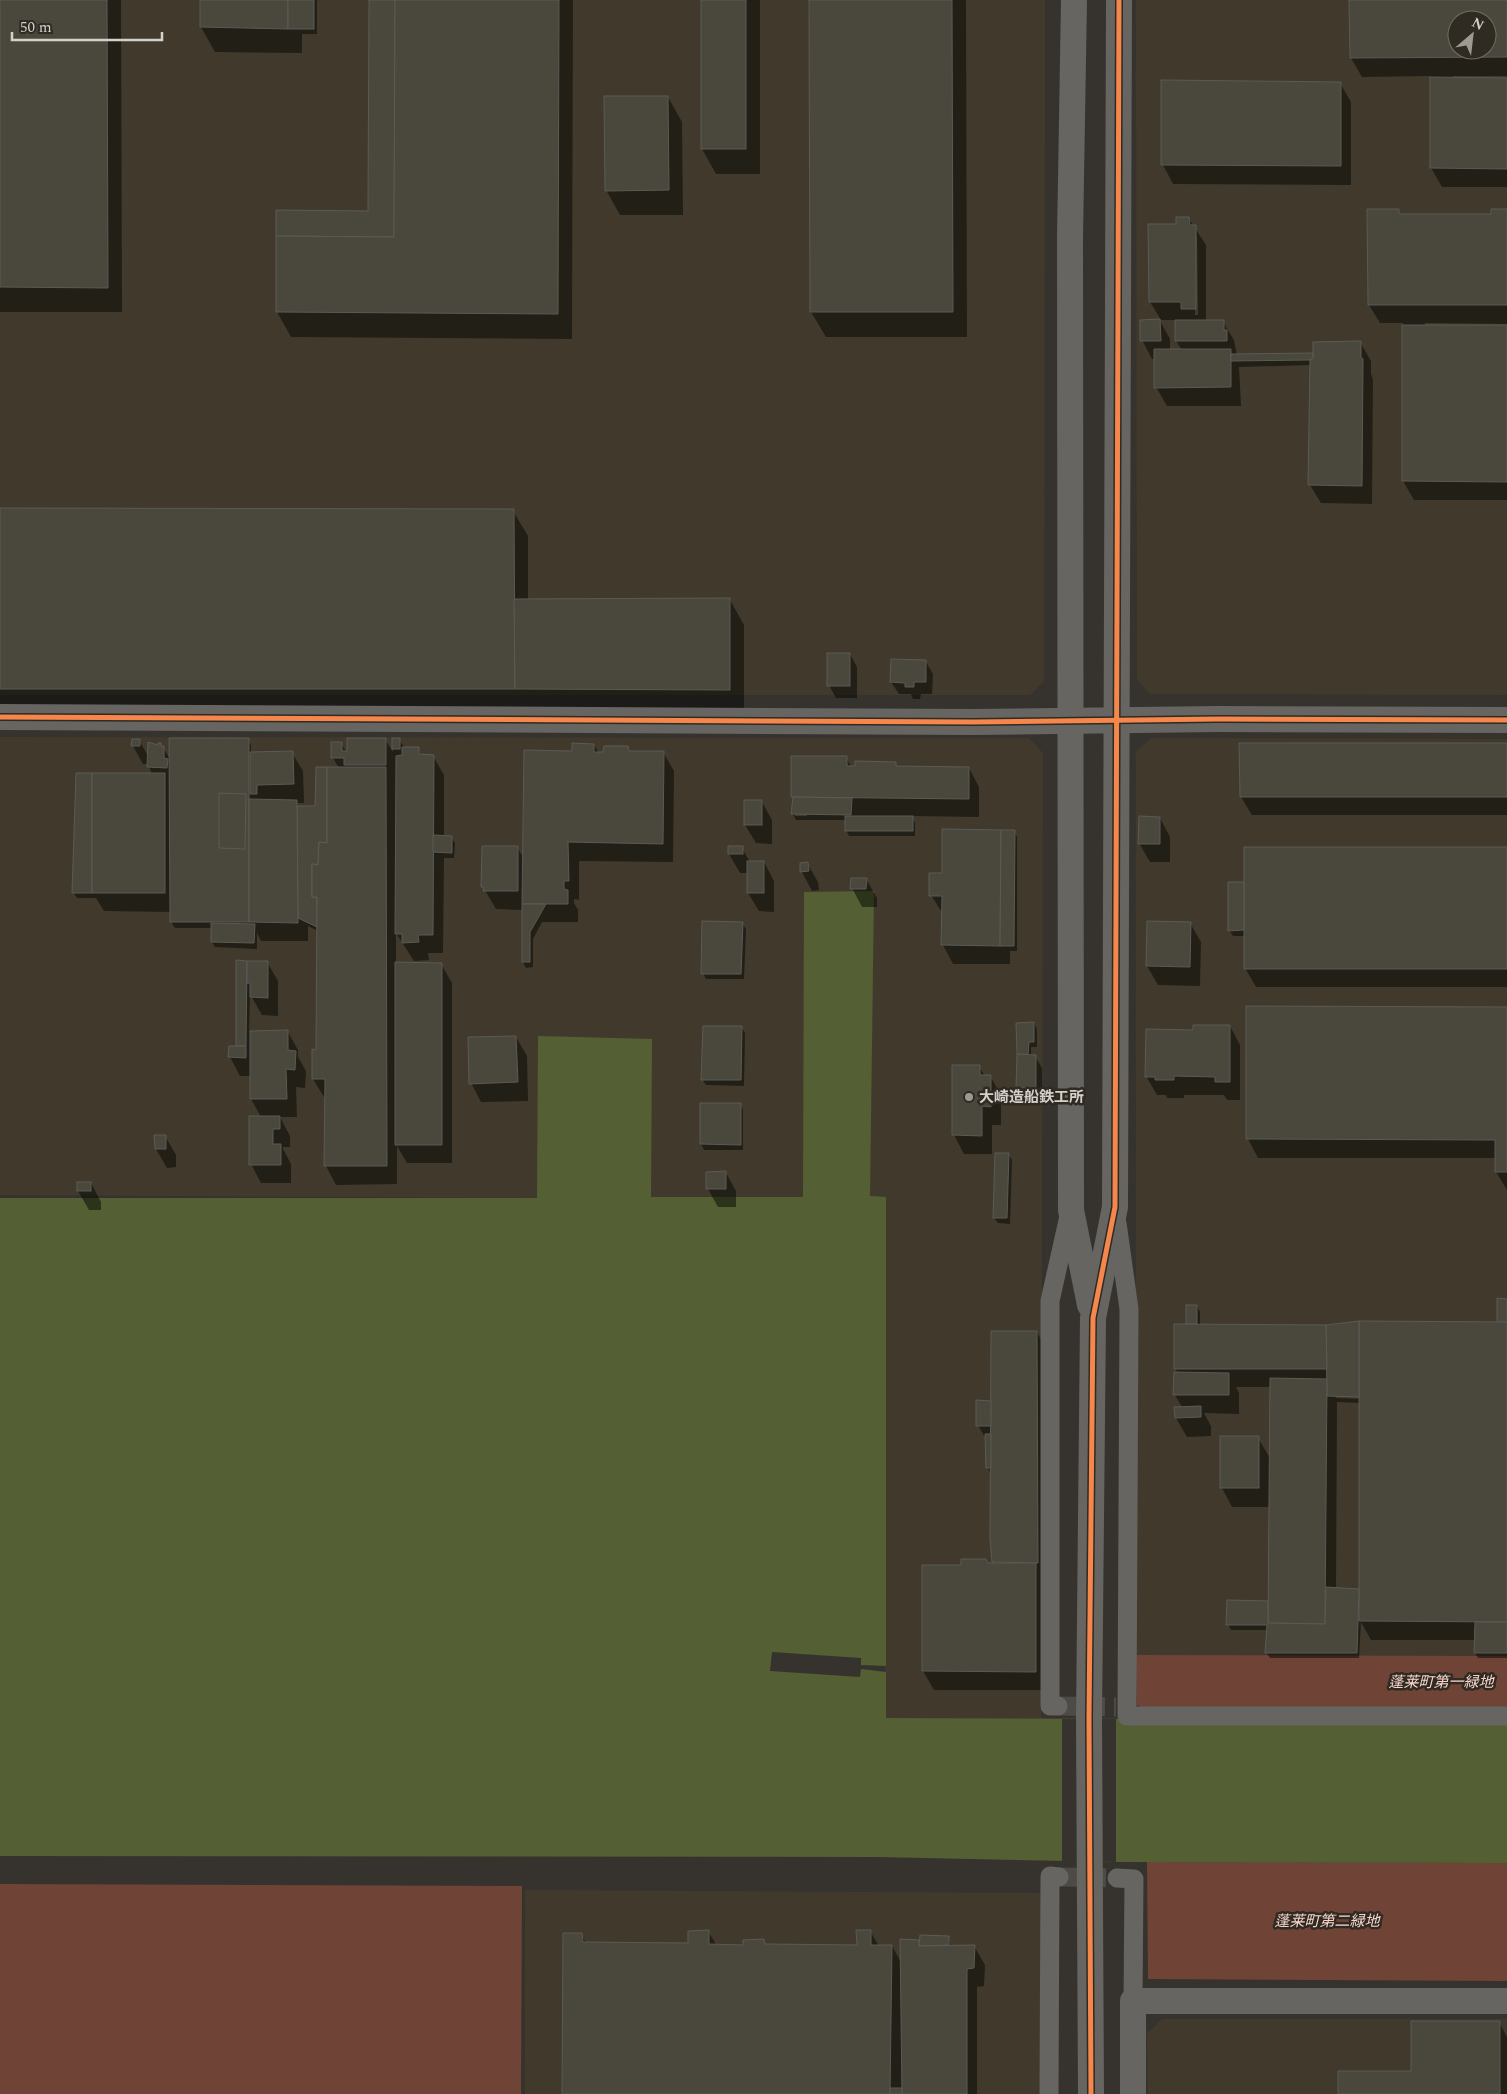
<svg xmlns="http://www.w3.org/2000/svg" width="1507" height="2094" font-family="Spectral,'Noto Sans JP',serif">
	<style>
		.built { fill: #413a2c; fill-rule: evenodd }
		.green { fill: #6f4436 }
		.water { fill: #546034 }
		.pier { fill: #36332f }
		.shadow { fill: #0007; fill-rule: evenodd }
		.building { fill: #4a483c; stroke: #5b5a56; fill-rule: evenodd }
		.lines { fill: none; stroke-linecap: round; stroke-linejoin: round }
		.street-tunnel { stroke: #4e4b46; stroke-width: 19; stroke-dasharray: 19 9; stroke-linecap: butt }
		.street { stroke: #676561; stroke-width: 19 }
		.secondary { stroke: #676561; stroke-width: 26 }
		.cycleway-casing { stroke: #2f2a22; stroke-width: 8 }
		.cycleway { stroke: #f5874c; stroke-width: 5 }
		.poi-dot { fill: #9d9a94; stroke: #2f2a22; stroke-width: 2 }
		.labels { text-anchor: middle; dominant-baseline: central; stroke-width: 5; stroke-linejoin: round; paint-order: stroke }
		.poi-label { font-size: 15px; font-weight: bold; fill: #d4d1cb; stroke: #2f2a22; text-anchor: start }
		.park-label { font-size: 15px; font-style: italic; fill: #f7d5ca; stroke: #2f2a22 }
	</style>
	<rect width="100%" height="100%" fill="#36332f"/>
	<g class="built">
		<polygon points="0,0 1045,0 1044,681 1030,695 0,695"/>
		<path d="M 1136,0 L 1507,0 L 1507,695 L 1150,694 L 1137,680 ZM 1457,20 L 1487,20 L 1487,50 L 1457,50 Z"/>
		<polygon points="0,737 1029,738 1043,753 1041,1719 885,1718 886,1197 538,1198 0,1195"/>
		<polygon points="1151,738 1507,739 1507,1656 1136,1655 1136,751"/>
		<polygon points="525,1890 1042,1893 1042,2094 525,2094"/>
		<polygon points="1162,2019 1507,2019 1507,2094 1148,2094 1147,2034"/>
	</g>
	<g class="green">
		<polygon points="1136,1655 1507,1656 1507,1708 1143,1708 1137,1705"/>
		<polygon points="1147,1862 1507,1863 1507,1981 1148,1979"/>
		<polygon points="0,1884 522,1886 521,2094 0,2094"/>
	</g>
	<polygon class="water" points="874,891 870,1196 886,1197 886,1666 861,1665 861,1658 772,1652 770,1671 860,1677 861,1669 886,1672 886,1718 1507,1720 1507,1863 1116,1862 878,1857 0,1856 0,1198 537,1198 538,1036 652,1039 651,1197 803,1197 804,892"/>
	<polygon class="pier" points="1062,1719 1116,1719 1116,1862 1062,1861"/>
	<g class="shadow">
		<polygon points="0,0 121,0 122,312 0,312"/>
		<polygon points="201,0 317,0 317,34 302,34 302,53 215,52 201,27"/>
		<polygon points="371,0 573,0 572,339 291,337 277,312 277,212 370,212"/>
		<polygon points="702,0 760,0 760,174 716,174 702,149"/>
		<polygon points="810,0 966,0 967,337 826,337 811,312"/>
		<path d="M 1350,0 L 1507,0 L 1507,76 L 1453,76 L 1453,79 L 1507,79 L 1507,187 L 1442,187 L 1431,168 L 1431,76 L 1362,77 L 1351,58 ZM 1457,20 L 1487,20 L 1487,50 L 1457,50 Z"/>
		<polygon points="1340,83 1351,102 1351,185 1173,184 1163,165"/>
		<polygon points="668,97 682,122 683,215 620,215 606,190"/>
		<polygon points="1398,210 1401,216 1492,216 1507,210 1507,324 1425,323 1425,326 1507,326 1507,500 1414,500 1403,481 1403,323 1380,323 1369,305"/>
		<path d="M 1189,219 L 1206,245 L 1206,322 L 1223,322 L 1234,340 L 1237,355 L 1314,355 L 1360,342 L 1371,361 L 1371,374 L 1373,379 L 1372,504 L 1321,503 L 1310,485 L 1311,365 L 1239,367 L 1241,406 L 1167,406 L 1156,387 L 1155,359 L 1152,359 L 1142,340 L 1160,321 L 1170,339 L 1170,350 L 1182,350 L 1176,341 L 1176,320 L 1161,320 L 1150,302 L 1177,225 ZM 1195,236 L 1197,236 L 1198,315 L 1195,315 Z"/>
		<polygon points="0,510 513,511 528,536 528,600 730,600 744,625 744,715 0,713"/>
		<polygon points="850,654 857,667 857,698 836,698 829,685"/>
		<polygon points="926,662 933,674 932,694 921,694 920,699 913,699 911,694 899,694 891,682"/>
		<polygon points="248,739 251,745 251,753 292,753 303,771 304,803 297,803 299,807 317,807 339,768 333,758 341,743 348,755 385,739 393,752 393,740 399,740 405,748 418,749 422,756 433,756 444,775 444,837 451,837 455,843 454,858 444,858 443,953 428,953 429,960 414,961 396,933 396,964 441,964 452,983 452,1163 407,1163 397,1146 397,1184 336,1185 326,1166 326,1097 324,1097 313,1079 317,1052 318,931 308,926 308,941 261,941 257,933 257,949 215,947 212,942 212,928 175,928 171,922 171,912 104,911 96,898 77,898 73,892 152,774 148,764 143,764 133,746 139,740 148,756 160,744 171,760"/>
		<polygon points="1507,744 1507,815 1252,815 1241,797"/>
		<polygon points="594,745 599,753 627,747 630,752 663,752 674,771 673,862 579,861 579,900 574,899 574,903 578,910 578,922 542,922 533,939 533,967 526,968 523,962 523,910 496,909 483,887 517,847 524,859 574,752"/>
		<path d="M 846,758 L 852,768 L 895,763 L 898,768 L 969,768 L 979,787 L 979,817 L 911,816 L 915,823 L 915,836 L 849,836 L 846,830 L 846,820 L 796,820 L 793,814 L 794,801 L 792,797 ZM 795,813 L 807,813 L 807,816 L 795,816 Z"/>
		<polygon points="762,802 772,820 772,844 756,843 745,825"/>
		<polygon points="1160,818 1170,837 1170,862 1150,862 1139,843"/>
		<polygon points="1014,831 1017,837 1017,951 1010,951 1010,964 953,964 943,945 943,914 931,895 943,874"/>
		<polygon points="742,848 750,862 764,862 774,881 774,912 759,911 748,893 748,873 740,873 729,854"/>
		<polygon points="1507,849 1507,987 1256,987 1245,968 1245,936 1233,936 1229,930 1245,887"/>
		<polygon points="807,863 818,882 819,890 812,891 802,872"/>
		<polygon points="866,879 877,898 877,907 862,907 852,888"/>
		<polygon points="742,923 746,929 744,979 706,979 703,973"/>
		<polygon points="1190,923 1201,942 1200,986 1158,985 1147,966"/>
		<polygon points="238,961 267,962 278,981 278,1016 262,1015 250,994 249,1032 288,1032 298,1050 298,1057 306,1071 305,1088 296,1087 297,1117 280,1117 290,1136 290,1147 283,1147 283,1149 291,1164 291,1183 261,1183 251,1164 261,1117 251,1099 251,1076 240,1076 230,1057 230,1047 238,1047"/>
		<polygon points="1247,1007 1507,1008 1507,1190 1496,1172 1496,1158 1258,1158 1248,1139"/>
		<polygon points="1034,1023 1037,1029 1037,1047 1031,1047 1031,1056 1035,1056 1042,1068 1042,1100 1025,1100 1018,1088 1018,1054"/>
		<polygon points="1230,1026 1240,1045 1240,1100 1227,1100 1224,1095 1184,1095 1184,1098 1167,1098 1166,1095 1157,1095 1146,1076 1194,1031"/>
		<polygon points="742,1028 745,1033 744,1086 706,1085 702,1079"/>
		<polygon points="516,1037 527,1056 528,1101 481,1102 471,1083"/>
		<polygon points="954,1067 979,1067 985,1076 990,1076 1001,1095 1001,1125 992,1125 992,1154 964,1154 954,1135"/>
		<polygon points="740,1104 743,1110 743,1150 704,1150 701,1144"/>
		<polygon points="165,1136 176,1155 176,1167 167,1168 156,1149"/>
		<polygon points="1008,1154 1012,1160 1010,1224 998,1223 994,1218"/>
		<polygon points="726,1173 736,1191 736,1207 718,1207 708,1189"/>
		<polygon points="91,1183 101,1202 101,1210 89,1210 78,1191"/>
		<path d="M 1507,1300 L 1507,1658 L 1478,1658 L 1475,1653 L 1476,1640 L 1371,1640 L 1361,1622 L 1359,1658 L 1270,1658 L 1266,1652 L 1268,1630 L 1231,1630 L 1228,1624 L 1228,1601 L 1269,1602 L 1270,1507 L 1232,1507 L 1222,1488 L 1258,1438 L 1270,1458 L 1271,1387 L 1236,1387 L 1239,1393 L 1239,1414 L 1204,1413 L 1211,1426 L 1211,1436 L 1187,1437 L 1176,1418 L 1175,1408 L 1182,1407 L 1175,1395 L 1178,1374 L 1175,1368 L 1189,1326 L 1188,1324 L 1197,1306 L 1200,1312 L 1200,1326 L 1327,1326 L 1498,1323 ZM 1336,1395 L 1365,1396 L 1365,1399 L 1336,1398 ZM 1337,1402 L 1360,1403 L 1360,1590 L 1336,1589 Z"/>
		<polygon points="1037,1332 1047,1351 1047,1690 934,1690 923,1671 988,1564 995,1564 993,1561 992,1476 987,1467 987,1441 978,1425"/>
		<polygon points="708,1931 717,1946 744,1946 763,1941 766,1945 858,1946 870,1931 879,1946 892,1946 902,1964 919,1941 921,1944 948,1937 951,1947 974,1946 985,1965 984,1986 977,1987 977,2094 563,2094 581,1934 586,1943 689,1945"/>
		<polygon points="1499,2022 1507,2037 1507,2094 1339,2094 1412,2072"/>
	</g>
	<g class="building">
		<polygon points="0,0 107,0 108,288 0,287"/>
		<polygon points="200,0 288,0 288,29 200,27"/>
		<rect x="288" y="0" width="26" height="29"/>
		<polygon points="369,0 395,0 394,237 276,236 276,210 368,211"/>
		<polygon points="395,0 559,0 558,314 276,312 276,236 394,237"/>
		<rect x="701" y="0" width="45" height="149"/>
		<polygon points="809,0 952,0 953,312 810,312"/>
		<path d="M 1349,0 L 1507,0 L 1507,57 L 1350,58 ZM 1457,20 L 1487,20 L 1487,50 L 1457,50 Z"/>
		<polygon points="1430,77 1507,78 1507,169 1430,168"/>
		<polygon points="1161,80 1341,82 1341,166 1161,165"/>
		<polygon points="604,96 668,96 669,190 605,191"/>
		<polygon points="1367,209 1399,209 1399,214 1491,214 1491,209 1507,209 1507,305 1368,305"/>
		<polygon points="1176,217 1189,217 1190,225 1196,225 1196,309 1181,309 1181,302 1149,302 1148,224 1176,224"/>
		<polygon points="1160,319 1161,341 1140,341 1140,320"/>
		<polygon points="1175,320 1224,320 1224,330 1227,330 1227,341 1175,341"/>
		<polygon points="1402,325 1507,325 1507,482 1402,481"/>
		<polygon points="1361,341 1361,357 1363,359 1362,486 1308,485 1310,360 1313,358 1313,342"/>
		<polygon points="1154,349 1231,349 1231,387 1154,388"/>
		<polygon points="1313,353 1313,358 1310,360 1231,361 1231,354"/>
		<polygon points="0,508 514,509 515,689 0,689"/>
		<polygon points="730,598 730,690 515,689 514,599"/>
		<rect x="827" y="653" width="23" height="33"/>
		<polygon points="891,659 926,660 926,682 914,682 914,687 905,687 905,683 890,682"/>
		<polygon points="169,738 249,738 249,922 170,922"/>
		<polygon points="347,738 386,738 386,765 344,765 344,758 331,758 331,742 342,742 342,751 347,751"/>
		<rect x="392" y="738" width="8" height="11"/>
		<polygon points="132,739 140,739 140,746 131,746"/>
		<polygon points="148,742 158,745 158,743 161,743 161,746 164,746 164,758 168,759 167,768 147,767"/>
		<polygon points="572,743 594,744 594,752 603,752 604,746 628,746 629,751 664,751 663,844 568,842 569,881 564,881 564,889 568,890 568,904 522,904 524,750 572,751"/>
		<polygon points="1239,743 1507,743 1507,797 1240,797"/>
		<polygon points="402,747 419,747 419,754 434,755 433,935 418,935 419,942 402,943 402,934 395,934 396,756 402,755"/>
		<polygon points="293,751 294,784 257,785 257,794 250,794 250,752"/>
		<polygon points="791,756 847,756 847,766 855,766 855,761 896,762 896,766 969,767 969,799 791,797"/>
		<polygon points="316,767 327,767 327,843 319,842 318,865 312,864 312,897 317,897 317,927 298,918 297,806 315,806"/>
		<polygon points="327,767 386,767 387,1166 324,1166 325,1079 312,1079 312,1049 316,1050 317,897 312,897 312,864 318,865 319,842 327,843"/>
		<polygon points="76,773 92,773 92,893 72,893"/>
		<rect x="92" y="773" width="73" height="120"/>
		<polygon points="219,793 246,794 245,849 219,848"/>
		<polygon points="793,797 852,798 851,815 791,814"/>
		<polygon points="249,799 297,800 298,923 249,922"/>
		<rect x="744" y="800" width="18" height="25"/>
		<rect x="845" y="816" width="68" height="15"/>
		<polygon points="1139,816 1160,817 1160,844 1138,844"/>
		<polygon points="942,829 1001,830 1000,946 941,945 942,896 929,896 929,873 942,873"/>
		<polygon points="1001,830 1015,830 1014,946 1000,946"/>
		<polygon points="433,835 452,836 452,853 433,852"/>
		<polygon points="482,846 518,846 518,891 483,891 484,887 481,887"/>
		<rect x="728" y="846" width="15" height="8"/>
		<rect x="1244" y="847" width="263" height="122"/>
		<rect x="747" y="861" width="17" height="32"/>
		<polygon points="808,862 809,871 800,872 800,863"/>
		<polygon points="851,878 867,878 866,889 850,889"/>
		<polygon points="1228,882 1244,882 1244,930 1228,931"/>
		<polygon points="522,904 546,904 530,932 530,962 522,962"/>
		<polygon points="702,921 743,922 741,974 701,974"/>
		<polygon points="1147,921 1191,922 1190,967 1146,966"/>
		<polygon points="211,923 255,924 254,943 211,942"/>
		<polygon points="236,960 247,961 246,1046 236,1046"/>
		<polygon points="247,961 268,961 268,998 250,997 250,983 247,983"/>
		<polygon points="395,962 442,963 442,1145 395,1145"/>
		<polygon points="1246,1006 1507,1007 1507,1172 1495,1172 1495,1140 1246,1139"/>
		<polygon points="1034,1022 1034,1042 1029,1042 1028,1055 1017,1054 1016,1023"/>
		<polygon points="1193,1025 1230,1025 1230,1082 1215,1082 1215,1077 1174,1076 1174,1080 1155,1080 1155,1077 1145,1077 1146,1029 1193,1030"/>
		<polygon points="703,1026 742,1026 741,1080 701,1080"/>
		<polygon points="288,1030 288,1050 296,1051 295,1070 286,1069 287,1099 250,1099 250,1031"/>
		<polygon points="516,1036 518,1082 469,1084 468,1037"/>
		<polygon points="229,1046 246,1046 246,1058 228,1057"/>
		<polygon points="1017,1054 1036,1055 1036,1088 1016,1088"/>
		<polygon points="952,1065 980,1065 980,1075 991,1075 991,1107 982,1106 982,1136 952,1135"/>
		<polygon points="700,1103 741,1103 741,1145 700,1144"/>
		<polygon points="249,1116 280,1116 280,1129 273,1129 273,1144 281,1144 281,1165 249,1165"/>
		<polygon points="154,1135 166,1135 166,1149 155,1149"/>
		<polygon points="995,1153 1009,1153 1007,1218 993,1218"/>
		<polygon points="726,1171 726,1189 706,1189 706,1172"/>
		<rect x="77" y="1182" width="14" height="9"/>
		<polygon points="1497,1298 1507,1299 1507,1322 1497,1322"/>
		<rect x="1186" y="1305" width="11" height="19"/>
		<polygon points="1359,1321 1507,1322 1507,1622 1359,1621"/>
		<polygon points="1359,1321 1359,1397 1327,1396 1326,1325"/>
		<polygon points="1174,1324 1326,1325 1327,1369 1174,1369"/>
		<polygon points="991,1331 1037,1331 1038,1563 992,1562 990,1539"/>
		<polygon points="1174,1372 1229,1373 1229,1395 1173,1395"/>
		<polygon points="1270,1378 1327,1379 1325,1624 1268,1623"/>
		<polygon points="976,1400 991,1401 991,1426 976,1426"/>
		<polygon points="1201,1406 1201,1417 1175,1418 1174,1407"/>
		<polygon points="985,1434 991,1434 991,1468 986,1468"/>
		<rect x="1220" y="1436" width="39" height="52"/>
		<polygon points="961,1559 986,1559 988,1563 1036,1563 1036,1672 922,1671 922,1565 961,1565"/>
		<polygon points="1326,1587 1359,1589 1357,1653 1265,1653 1267,1625 1226,1625 1227,1600 1268,1601 1268,1623 1325,1624"/>
		<polygon points="1475,1622 1507,1622 1507,1653 1474,1653"/>
		<polygon points="709,1930 709,1944 743,1945 743,1940 764,1939 765,1944 857,1945 856,1930 871,1930 871,1945 892,1945 890,2094 562,2094 563,1933 582,1933 583,1942 688,1943 688,1931"/>
		<polygon points="920,1935 949,1936 949,1945 919,1946"/>
		<polygon points="900,1939 919,1940 919,1946 975,1945 974,1968 967,1969 967,2094 902,2094"/>
		<polygon points="1411,2021 1500,2021 1500,2094 1338,2094 1338,2071 1411,2071"/>
		<rect x="890" y="2088" width="12" height="6"/>
	</g>
	<g class="lines">
		<g class="street-tunnel">
			<polyline points="1058,1706 1116,1707"/>
			<polyline points="1059,1877 1117,1878"/>
		</g>
		<g class="street">
			<polyline points="1117,1223 1129,1309 1127,1716 1507,1716"/>
			<polyline points="1058,1706 1050,1706 1050,1301 1069,1216"/>
			<polyline points="1117,1878 1134,1879 1133,2001"/>
			<polyline points="1049,2094 1050,1876 1059,1877"/>
		</g>
		<g class="secondary">
			<polyline points="1074,0 1070,238 1071,1210 1090,1305"/>
			<polyline points="0,717 974,722 1218,719 1507,720"/>
			<polyline points="1091,2094 1089,1719 1093,1318 1115,1207 1119,0"/>
			<polyline points="1133,2094 1133,2001 1507,2001"/>
		</g>
		<g class="cycleway-casing">
			<g id="cycleway">
				<polyline points="0,717 974,722 1218,719 1507,720"/>
				<polyline points="1091,2094 1089,1719 1093,1318 1115,1207 1119,0"/>
			</g>
		</g>
		<use href="#cycleway" class="cycleway"/>
	</g>
	<circle class="poi-dot" cx="969" cy="1097" r="5"/>
	<g class="labels">
		<g class="poi-label">
			<text x="979" y="1097">大崎造船鉄工所</text>
		</g>
		<g class="park-label">
			<text x="1441" y="1682">蓬莱町第一緑地</text>
			<text x="1327" y="1921">蓬莱町第二緑地</text>
		</g>
	</g>
	<g transform="translate(1472 35) rotate(28)"><circle r="24" fill="#2f2a22" stroke="#716d66"/>
	<path d="M0-4L9 19L0 12L-9 19Z" fill="#9d9a94"/>
	<text y="-8" font-size="14" font-weight="bold" text-anchor="middle" fill="#d4d1cb">N</text>
	</g>
	<path d="M12 32v8h150v-8" fill="none" stroke="#d4d1cb" stroke-width="2.5"/>
	<text x="20" y="32" font-size="15" fill="#d4d1cb" stroke="#2f2a22" stroke-width="4" paint-order="stroke">50 m</text>
</svg>
